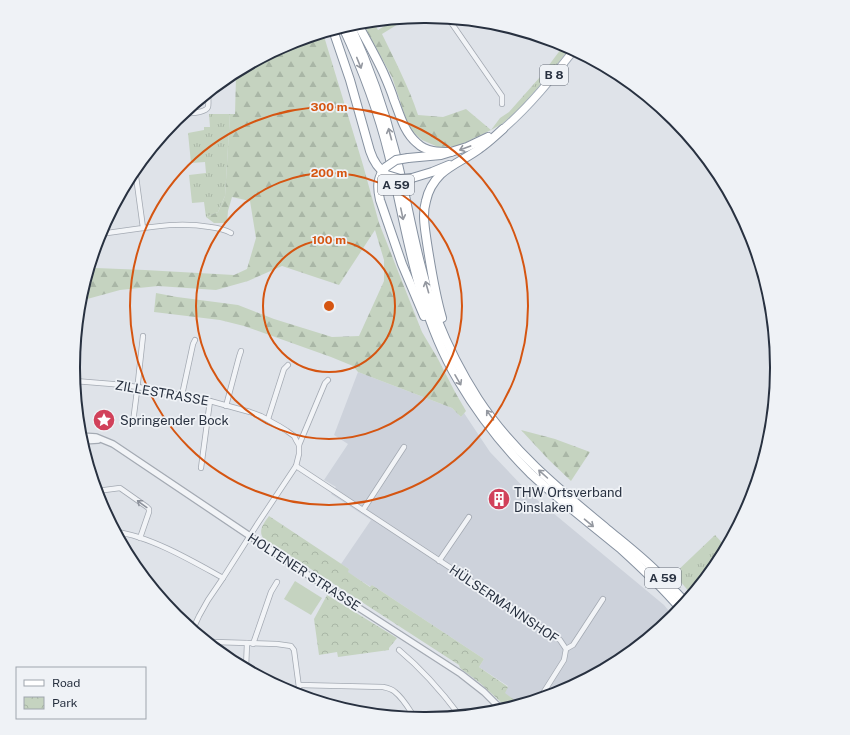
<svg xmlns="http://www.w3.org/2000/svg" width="850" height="735" font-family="'Public Sans',sans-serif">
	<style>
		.built { fill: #cdd2db }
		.grass { fill: url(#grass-tufts) }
		.forest { fill: url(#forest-firs) }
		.park { fill: url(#park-crowns) }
		.garden { fill: #c5d3c0 }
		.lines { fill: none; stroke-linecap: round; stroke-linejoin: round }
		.minor-casing { stroke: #a4aab3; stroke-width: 6 }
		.tertiary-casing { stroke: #a4aab3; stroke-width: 8 }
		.primary-casing { stroke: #9ea8b5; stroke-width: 9 }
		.motorway-casing { stroke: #8691a0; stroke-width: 10 }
		.minor { stroke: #f2f4f7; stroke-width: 4.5 }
		.tertiary { stroke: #f2f4f7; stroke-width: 5.5 }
		.primary { stroke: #fff; stroke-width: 7 }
		.motorway { stroke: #fff; stroke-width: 8 }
		.motorway-bridge-casing { stroke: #8691a0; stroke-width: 10; stroke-linecap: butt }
		.motorway-bridge { stroke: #fff; stroke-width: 8 }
		.oneway { stroke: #9498a0 }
		.oneway2 { stroke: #8d929c }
		.ring { fill: none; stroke: #d55511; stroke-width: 2 }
		.labels { text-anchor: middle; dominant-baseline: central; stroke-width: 3.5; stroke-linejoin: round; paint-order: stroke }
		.shield { fill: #eff2f6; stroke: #646b77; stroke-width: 1 }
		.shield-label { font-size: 12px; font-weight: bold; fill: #283140 }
		.street-label { font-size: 13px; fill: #283140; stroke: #eff2f6 }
		.poi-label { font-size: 13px; fill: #283140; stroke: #eff2f6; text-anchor: start }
		.rim { fill: none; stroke: #283140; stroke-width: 2 }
		.centre { fill: #d55511; stroke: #eff2f6; stroke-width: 2 }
		.ring-label { font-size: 12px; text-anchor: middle; font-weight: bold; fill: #d55511; stroke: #eff2f6; stroke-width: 3.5; stroke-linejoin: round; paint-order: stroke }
	</style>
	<defs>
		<pattern id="grass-tufts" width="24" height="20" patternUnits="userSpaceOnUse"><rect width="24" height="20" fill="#c5d3c0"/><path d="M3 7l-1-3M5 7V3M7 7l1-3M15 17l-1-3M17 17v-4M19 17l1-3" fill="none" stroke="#a9b6a6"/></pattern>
		<pattern id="forest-firs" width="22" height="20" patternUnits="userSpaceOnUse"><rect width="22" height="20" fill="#c5d3c0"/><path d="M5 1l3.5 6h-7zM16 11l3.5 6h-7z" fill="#a9b6a6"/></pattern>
		<pattern id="park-crowns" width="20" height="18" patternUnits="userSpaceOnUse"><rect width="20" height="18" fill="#c5d3c0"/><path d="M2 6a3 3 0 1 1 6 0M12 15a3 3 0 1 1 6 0" fill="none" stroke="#a9b6a6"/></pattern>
	</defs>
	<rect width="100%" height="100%" fill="#dfe3e9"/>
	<polygon class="built" points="358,372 452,408 461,417 464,413 490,452 529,493 664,605 673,616 620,660 559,692 520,704 504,693 508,686 479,667 484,659 372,585 371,587 347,572 349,569 341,564 371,520 331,494 336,487 324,480 348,444 334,435"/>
	<g class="grass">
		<polygon points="564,45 570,48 542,83 519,109 502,124 491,130 500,118 509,112 540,77"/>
		<polygon points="209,114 230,114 225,196 218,212 206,217 204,202 192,203 189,175 206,173 205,162 191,163 188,133 204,130 204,127 210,127"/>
		<polygon points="715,535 726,547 717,563 691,594 674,574"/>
	</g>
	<g class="forest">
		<path d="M 408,18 L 382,34 C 395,61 409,87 418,115 L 443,117 L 466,109 L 491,130 L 458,146 L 438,147 L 422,140 L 409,128 L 392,77 L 362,22 L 373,21 L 378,30 L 396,19 Z"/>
		<polygon points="323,33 363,165 379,223 422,332 438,359 455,392 466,411 461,417 452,408 358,372 353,366 331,357 244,326 220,320 154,312 156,293 177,297 238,305 274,319 332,337 359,336 384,281 384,260 375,230 339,285 282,266 248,281 216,290 158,286 120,290 80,301 89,269 96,268 145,270 234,275 247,269 256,238 250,201 232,197 228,211 227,223 214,223 206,217 218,212 225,196 230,114 235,114 236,76 231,75 291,43"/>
		<polygon points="521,430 555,439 590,452 571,481 548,459"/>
	</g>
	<g class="park">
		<path d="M 269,516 L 349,569 L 348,572 L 370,587 L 372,585 L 484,659 L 479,667 L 508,687 L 505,693 L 520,704 L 508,708 L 504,704 L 503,704 L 480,683 L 460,668 L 459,665 L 263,538 C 258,530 264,523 269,516 Z"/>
		<polygon points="327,595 397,638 389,648 389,650 338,657 337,652 319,655 314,619"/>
	</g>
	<polygon class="garden" points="295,581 322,598 311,615 284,599"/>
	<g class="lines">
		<g class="minor-casing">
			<g id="minor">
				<polyline points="448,18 502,96 502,104"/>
				<path d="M 183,114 C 189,113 206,113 208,107 C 209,103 208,97 208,93"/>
				<path d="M 143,228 C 166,225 186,223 210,227 C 218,228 224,229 231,233"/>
				<polyline points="100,234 143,228 135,169"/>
				<polyline points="75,381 112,384 138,387 210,401 250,412 261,416 279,426 287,431 294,436 296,440 299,445 299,454 296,466 258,523 223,578 208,600 199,616 193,629"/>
				<polyline points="182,395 193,344 195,340"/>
				<polyline points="226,406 239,357 241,351"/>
				<polyline points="268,419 284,369 288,365"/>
				<polyline points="133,422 137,391 143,336"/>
				<polyline points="299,445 325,383 328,380"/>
				<polyline points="296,466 560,640 566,649 564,660 540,698"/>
				<polyline points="201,468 210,401"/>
				<polyline points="97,491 120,488 147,507 149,509 149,512 140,538"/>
				<polyline points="363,510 404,447"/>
				<path d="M 116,532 C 150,536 194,562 223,578"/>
				<polyline points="439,561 469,517"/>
				<polyline points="206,640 214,642 277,644 291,646 294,650 300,695"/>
				<polyline points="253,644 271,592 277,582"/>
				<polyline points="566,649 573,645 603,599"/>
				<path d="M 399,650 C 423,670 442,692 460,716"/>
				<polyline points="246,668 247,643"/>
				<path d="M 299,685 L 383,687 C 388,688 392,689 395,692 C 403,698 409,709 415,718"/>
			</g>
		</g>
		<g class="tertiary-casing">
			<g id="tertiary">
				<polyline points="80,436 96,437 113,444 308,575 461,674 484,692 502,710"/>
				<polyline points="82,441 98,440"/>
			</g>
		</g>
		<g class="primary-casing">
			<path id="primary" d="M 503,129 C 530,106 552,78 574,50"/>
		</g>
		<g class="motorway-casing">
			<g id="motorway">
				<path d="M 357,23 C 366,39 375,55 383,72 C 387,81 391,90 394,100 C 400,115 404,132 417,143 C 426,152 439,152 451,152"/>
				<path d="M 350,25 C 369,66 384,108 395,152 C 409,208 417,265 437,319 C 448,347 462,374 478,399 C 512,451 560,490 607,529 C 624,543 641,556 657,572 C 666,582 676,592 685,602"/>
				<path d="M 343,27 C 362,68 378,110 389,155 C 407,231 417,311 458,380 C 478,414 502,445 530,473 C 559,500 591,524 621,549 C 642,568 662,587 680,608"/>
				<path d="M 333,30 L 350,80 L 370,151 C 373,160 377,168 386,174"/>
				<polyline points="408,158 441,155 467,147 488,137"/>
				<path d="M 386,167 C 377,177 377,187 380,200 L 402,264 L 424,316"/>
				<polyline points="412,178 432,172 449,165"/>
				<path d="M 442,318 C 435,294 431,269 427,243 C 425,229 422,214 426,201 C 428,191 434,181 441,174 C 452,164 467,158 479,149 C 488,143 495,136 503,129"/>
			</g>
		</g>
		<use href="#minor" class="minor"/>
		<use href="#tertiary" class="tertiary"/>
		<use href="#primary" class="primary"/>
		<use href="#motorway" class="motorway"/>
		<g class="motorway-bridge-casing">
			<g id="motorway-bridge">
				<polyline points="386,167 396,160 408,158"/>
				<polyline points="387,175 400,179 412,178"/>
			</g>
		</g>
		<use href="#motorway-bridge" class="motorway-bridge"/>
	</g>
	<defs><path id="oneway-shaft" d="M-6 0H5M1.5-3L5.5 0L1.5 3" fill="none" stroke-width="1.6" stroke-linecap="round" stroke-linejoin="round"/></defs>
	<g class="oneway">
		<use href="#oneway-shaft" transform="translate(359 63) rotate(68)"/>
		<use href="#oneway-shaft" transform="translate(390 134) rotate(-105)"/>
		<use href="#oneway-shaft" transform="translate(465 148) rotate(160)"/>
		<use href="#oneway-shaft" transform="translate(402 214) rotate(78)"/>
		<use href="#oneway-shaft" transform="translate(427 287) rotate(-106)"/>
		<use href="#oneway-shaft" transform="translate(458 380) rotate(60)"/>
		<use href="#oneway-shaft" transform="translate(490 415) rotate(-126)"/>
		<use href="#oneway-shaft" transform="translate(543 474) rotate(-138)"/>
		<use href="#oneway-shaft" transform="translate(589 523) rotate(40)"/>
	</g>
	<use class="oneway2" href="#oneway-shaft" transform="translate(142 504) rotate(-144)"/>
	<g class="ring">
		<circle cx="329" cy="306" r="66"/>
		<circle cx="329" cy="306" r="133"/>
		<circle cx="329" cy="306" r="199"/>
	</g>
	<defs>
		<g id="sight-disc" transform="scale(1.15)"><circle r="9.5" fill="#d1415a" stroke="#eff2f6"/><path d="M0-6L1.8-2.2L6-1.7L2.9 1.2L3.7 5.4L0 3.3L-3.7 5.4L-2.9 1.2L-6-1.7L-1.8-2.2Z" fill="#fff"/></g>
		<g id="building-disc" transform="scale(1.15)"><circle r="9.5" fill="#d1415a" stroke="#eff2f6"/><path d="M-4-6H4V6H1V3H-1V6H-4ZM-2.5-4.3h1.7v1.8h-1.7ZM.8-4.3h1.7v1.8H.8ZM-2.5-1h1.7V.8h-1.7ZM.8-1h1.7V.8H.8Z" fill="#fff"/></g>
	</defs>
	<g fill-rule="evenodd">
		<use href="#sight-disc" x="104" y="420"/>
		<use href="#building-disc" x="499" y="499"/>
	</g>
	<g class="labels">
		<g class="shield">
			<rect x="540" y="65" width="28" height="20" rx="3"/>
			<rect x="378" y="175" width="36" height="20" rx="3"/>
			<rect x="645" y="568" width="36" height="20" rx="3"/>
		</g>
		<g class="shield-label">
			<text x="554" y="75">B 8</text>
			<text x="396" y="185">A 59</text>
			<text x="663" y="578">A 59</text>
		</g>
		<g class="street-label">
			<text transform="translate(162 393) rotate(10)">ZILLESTRASSE</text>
			<text transform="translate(304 572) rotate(33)">HOLTENER STRASSE</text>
			<text transform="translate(504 604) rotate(34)">HÜLSERMANNSHOF</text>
		</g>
		<g class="poi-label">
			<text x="120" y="420">Springender Bock</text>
			<text x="514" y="492">THW Ortsverband<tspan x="514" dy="15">Dinslaken</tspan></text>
		</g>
	</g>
	<path d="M0 0H850V735H0ZM424 23H426A344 344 0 0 1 770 367V368A344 344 0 0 1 426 712H424A344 344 0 0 1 80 368V367A344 344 0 0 1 424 23Z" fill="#eff2f6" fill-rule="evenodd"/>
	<path class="rim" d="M424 23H426A344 344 0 0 1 770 367V368A344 344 0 0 1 426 712H424A344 344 0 0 1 80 368V367A344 344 0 0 1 424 23Z"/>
	<circle cx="329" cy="306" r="6" class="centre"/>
	<g class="ring-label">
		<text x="329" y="111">300 m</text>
		<text x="329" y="177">200 m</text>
		<text x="329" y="244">100 m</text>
	</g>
	<rect x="16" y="667" width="130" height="52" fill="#eff2f6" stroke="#9fa5ad"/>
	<rect x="24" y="680" width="20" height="6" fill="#ffffff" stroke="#9fa5ad"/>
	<text x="52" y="687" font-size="12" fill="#283140">Road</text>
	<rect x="24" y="697" width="20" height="12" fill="url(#park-crowns)" stroke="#9fa5ad"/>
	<text x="52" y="707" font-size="12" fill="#283140">Park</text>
</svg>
